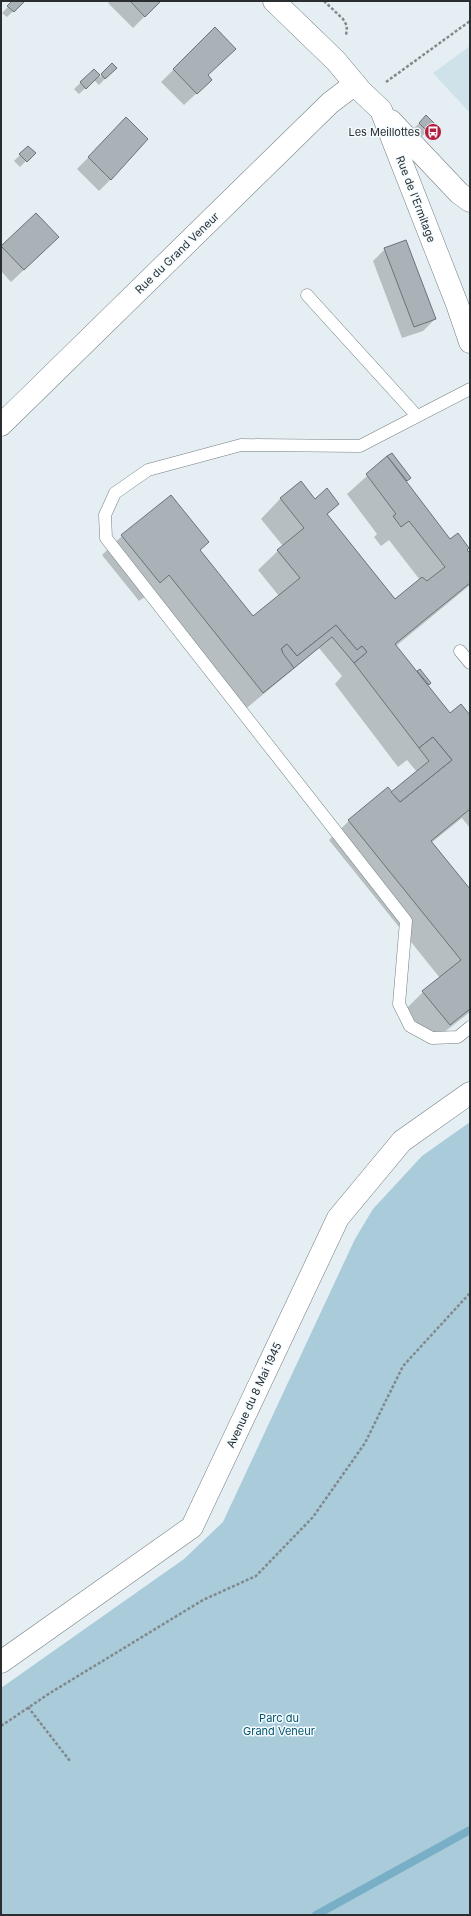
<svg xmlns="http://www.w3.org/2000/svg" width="471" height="1916" font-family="Inter,sans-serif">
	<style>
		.built { fill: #cfe2e9 }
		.green { fill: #a9cbda }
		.shadow { fill: #0003 }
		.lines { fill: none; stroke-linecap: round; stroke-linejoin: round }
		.stream { stroke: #78afc6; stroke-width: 8 }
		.building { fill: #a8b2b7; stroke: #6a7478 }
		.lane-casing { stroke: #757f83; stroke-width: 13 }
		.street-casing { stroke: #757f83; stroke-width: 23 }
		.path { stroke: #82898c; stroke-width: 2.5; stroke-dasharray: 3 2; stroke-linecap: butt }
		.lane { stroke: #fff; stroke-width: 12 }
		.street { stroke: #fff; stroke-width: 22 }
		.labels { text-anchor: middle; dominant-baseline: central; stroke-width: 3; stroke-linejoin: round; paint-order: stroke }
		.poi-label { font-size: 11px; fill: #2a2e30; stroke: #f3fbff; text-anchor: end }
		.street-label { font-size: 11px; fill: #2a2e30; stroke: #f3fbff }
		.park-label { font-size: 11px; fill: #04536b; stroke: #f3fbff }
	</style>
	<rect width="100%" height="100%" fill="#e4eef3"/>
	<polygon class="built" points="470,46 470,113 433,73"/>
	<polygon class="green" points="470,1122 470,1915 1,1915 1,1688 184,1559 223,1522 355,1239 373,1209 422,1156"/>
	<g class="shadow">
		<polygon points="14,1 24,1 7,17 2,13"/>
		<polygon points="111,1 160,1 133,28 108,3"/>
		<polygon points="215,29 198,92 184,105 161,82"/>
		<polygon points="112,65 115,68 99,85 94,80 79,94 74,89 94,70 100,77"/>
		<polygon points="426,117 434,125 421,137 413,129"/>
		<polygon points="114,131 111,179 99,191 77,169"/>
		<polygon points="28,147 34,153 20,167 14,161"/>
		<polygon points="36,214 46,249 11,282 1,271 1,248"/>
		<polygon points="385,249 435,319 423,331 402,338 373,261"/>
		<polygon points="388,457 410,478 406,482 450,540 466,550 470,555 470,585 396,646 417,673 420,670 430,683 427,686 449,715 470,717 470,828 462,818 431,843 470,891 470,1012 429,1044 403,1012 423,992 440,978 329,840 349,821 391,793 417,772 407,760 398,767 335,684 342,676 319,648 242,712 149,594 139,601 102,555 122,536 199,551 253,618 279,596 258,570 283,546 261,519 280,499 301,483 315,500 338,504 327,515 394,600 420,580 389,540 381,546 374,537 377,534 347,494"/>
	</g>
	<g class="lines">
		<polyline class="stream" points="316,1915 470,1830"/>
	</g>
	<g class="building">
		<polygon points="12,1 25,1 14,12 7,6"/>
		<polygon points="130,1 161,1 145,17"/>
		<polygon points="215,27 236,49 208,75 212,80 197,94 173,69"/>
		<polygon points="112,63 117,68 105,79 101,74"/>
		<polygon points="94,69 100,75 86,89 80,82"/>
		<polygon points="426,115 436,125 428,132 419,123"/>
		<polygon points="126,117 148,139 111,180 88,157"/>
		<polygon points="28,146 36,153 27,162 19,154"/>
		<polygon points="36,213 59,237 24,270 1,246"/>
		<polygon points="406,240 436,319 414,327 384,248"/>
		<polygon points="392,453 411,478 407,481 387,456"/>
		<polygon points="387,456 450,539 458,533 469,548 467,550 470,553 470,583 395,644 450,713 461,704 470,715 470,809 431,841 470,889 470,1009 450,1025 422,991 461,960 348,820 388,787 400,802 452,760 433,737 419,748 354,663 367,652 362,646 357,650 336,625 297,656 287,644 281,649 294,668 263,693 169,575 160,583 121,535 171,495 209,542 200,550 253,616 300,578 277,550 304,528 280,498 301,481 315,499 327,488 339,504 327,514 395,599 422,577 427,581 445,567 409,521 401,527 393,516 396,514 366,474"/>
		<polygon points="336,625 357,650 362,646 367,652 354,663 332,637 294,668 282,652 283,651 281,649 287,644 297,656"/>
		<polygon points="420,669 431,683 429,685 417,671"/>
		<polygon points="433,737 452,760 400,802 391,792 429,761 419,748"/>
	</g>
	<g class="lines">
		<g class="lane-casing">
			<g id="lane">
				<polyline points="307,295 417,416"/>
				<polyline points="470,389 360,446 241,445 148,470 115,493 105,515 106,538 406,921 399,1004 410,1026 432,1038 458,1037 470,1027"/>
				<polyline points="460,651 470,663"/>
			</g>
		</g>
		<g class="street-casing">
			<g id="street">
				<polyline points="274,1 336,61 361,91 381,110 457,304 470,342"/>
				<polyline points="391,121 459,193 470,201"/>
				<polyline points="1,425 330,103 355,84"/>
				<polyline points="1,1662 192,1527 338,1218 402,1141 470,1093"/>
			</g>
		</g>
		<g class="path">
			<polyline points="324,1 343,19 347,26 346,36"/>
			<polyline points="386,82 470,21"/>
			<polyline points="28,1707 70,1761"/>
			<polyline points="1,1726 50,1693 203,1600 256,1576 313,1517 365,1443 403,1366 470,1293"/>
		</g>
		<use href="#lane" class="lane"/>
		<use href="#street" class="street"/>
	</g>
	<defs>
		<g id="bus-disc" transform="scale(0.9)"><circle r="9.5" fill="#b21f3f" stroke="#f3fbff"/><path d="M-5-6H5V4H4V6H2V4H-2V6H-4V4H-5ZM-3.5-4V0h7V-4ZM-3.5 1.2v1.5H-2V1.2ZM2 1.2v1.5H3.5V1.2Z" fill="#fff"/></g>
	</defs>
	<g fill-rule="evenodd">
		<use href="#bus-disc" x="433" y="132"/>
	</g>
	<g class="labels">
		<g class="poi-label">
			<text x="420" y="132">Les Meillottes</text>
		</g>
		<g class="street-label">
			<text transform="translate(416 199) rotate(69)">Rue de l'Ermitage</text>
			<text transform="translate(177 253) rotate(-44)">Rue du Grand Veneur</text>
			<text transform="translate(254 1395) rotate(-65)">Avenue du 8 Mai 1945</text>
		</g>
		<g class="park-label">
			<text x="279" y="1718">Parc du<tspan x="279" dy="13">Grand Veneur</tspan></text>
		</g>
	</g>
	<rect width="471" height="1916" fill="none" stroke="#2a2e30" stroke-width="4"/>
</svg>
